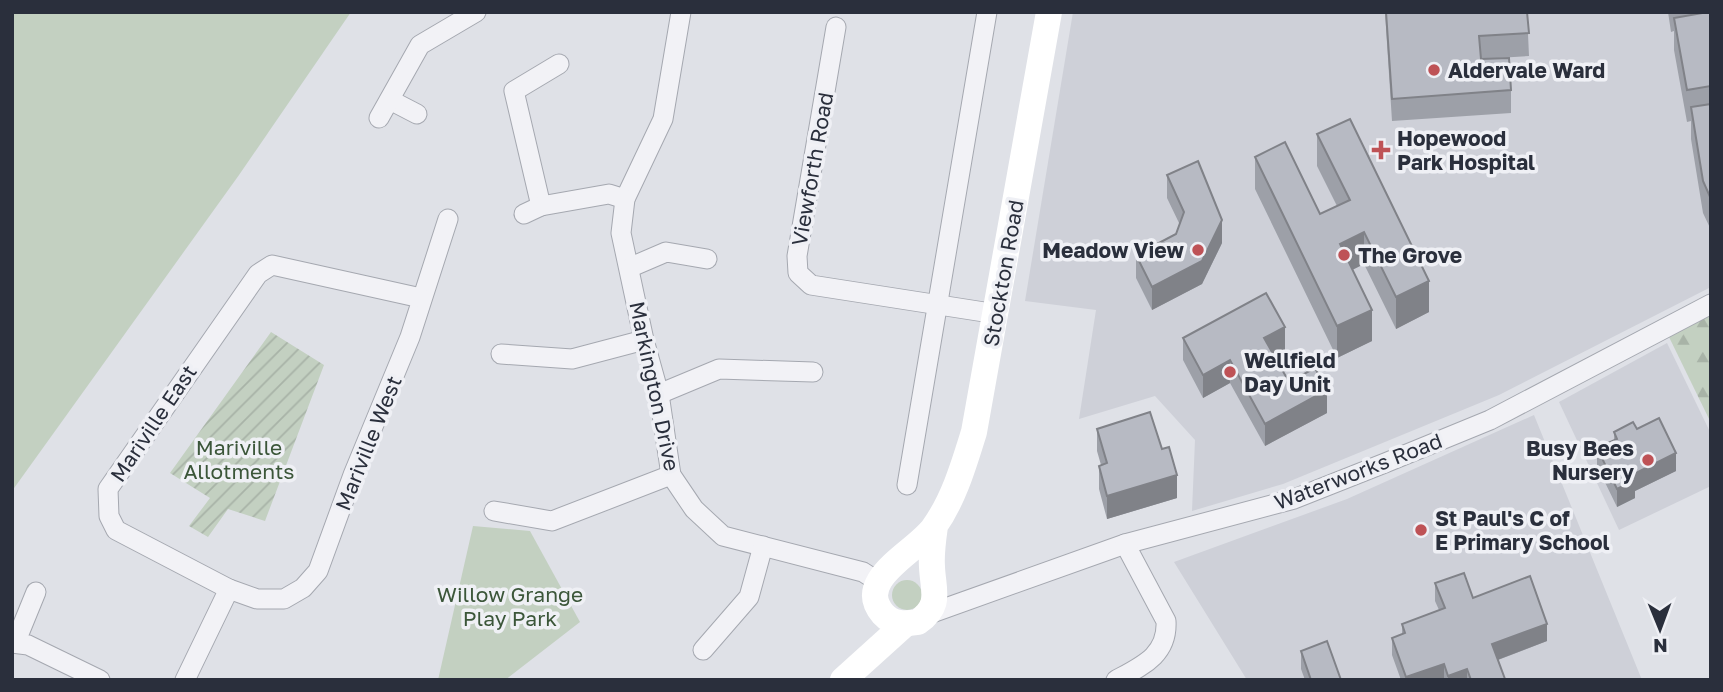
<svg xmlns="http://www.w3.org/2000/svg" width="1723" height="692" font-family="'Golos Text',sans-serif">
	<style>
		.built { fill: #ced0d8 }
		.green { fill: #c3d0c1 }
		.forest { fill: url(#forest-firs) }
		.garden { fill: url(#garden-furrows) }
		.lines { fill: none; stroke-linecap: round; stroke-linejoin: round }
		.minor-casing { stroke: #a5a8b0; stroke-width: 21 }
		.minor { stroke: #f2f2f6; stroke-width: 19 }
		.secondary { stroke: #fff; stroke-width: 26 }
		.wall { fill: #9da0a8 }
		.shaded-wall { fill: #808288 }
		.building { fill: #b7bac3; stroke: #808288; stroke-width: 2 }
		.poi-dot { fill: #be5256; stroke: #eff0f5; stroke-width: 2.5 }
		.labels { text-anchor: middle; dominant-baseline: central; stroke-width: 7; stroke-linejoin: round; paint-order: stroke }
		.poi-label { font-size: 21px; font-weight: bold; fill: #2a2f3c; stroke: #eff0f5; text-anchor: start }
		.street-label { font-size: 21px; fill: #2a2f3c; stroke: #eff0f5 }
		.park-label { font-size: 21px; fill: #3b5639; stroke: #eff0f5 }
	</style>
	<defs>
		<pattern id="forest-firs" width="22" height="20" patternUnits="userSpaceOnUse" patternTransform="scale(1.75)"><rect width="22" height="20" fill="#c3d0c1"/><path d="M5 1l3.5 6h-7zM16 11l3.5 6h-7z" fill="#a8b3a7"/></pattern>
		<pattern id="garden-furrows" width="10" height="10" patternUnits="userSpaceOnUse" patternTransform="scale(1.75)"><rect width="10" height="10" fill="#c3d0c1"/><path d="M-1 1l2-2M0 10L10 0M9 11l2-2" fill="none" stroke="#a8b3a7"/></pattern>
	</defs>
	<rect width="100%" height="100%" fill="#dfe1e7"/>
	<g class="built">
		<polygon points="1073,12 1711,12 1711,287 1499,395 1283,484 1192,511 1195,440 1155,396 1079,419 1096,310 1025,301"/>
		<polygon points="1667,343 1711,434 1711,486 1619,530 1559,402"/>
		<polygon points="1534,415 1642,680 1247,680 1174,562 1347,499"/>
	</g>
	<g class="green">
		<polygon points="12,12 351,12 239,175 12,491"/>
		<polygon points="473,526 530,531 580,622 505,680 438,680"/>
		<circle cx="907" cy="595" r="15"/>
	</g>
	<polygon class="forest" points="1711,315 1711,423 1669,337"/>
	<polygon class="garden" points="271,332 324,365 265,521 228,509 208,537 189,526 210,498 170,473"/>
	<g class="lines">
		<g class="minor-casing">
			<g id="minor">
				<polyline points="681,12 663,119 625,199 621,233 644,340 659,394 671,475 694,509 723,536 863,572 877,581"/>
				<polyline points="836,27 797,256 798,273 811,285 997,314"/>
				<polyline points="559,64 514,91 541,206 609,194 625,199"/>
				<polyline points="390,100 417,114"/>
				<polyline points="379,118 420,45 476,12"/>
				<polyline points="524,214 541,206"/>
				<polyline points="631,267 666,252 707,259"/>
				<polyline points="501,354 572,359 644,340"/>
				<polyline points="659,394 719,369 813,372"/>
				<polyline points="907,485 987,12"/>
				<polyline points="494,511 552,521 671,475"/>
				<polyline points="229,589 257,599 284,599 303,588 318,571 353,475 410,337 448,219"/>
				<polyline points="929,614 1125,544 1294,499 1385,463 1490,420 1711,304"/>
				<polyline points="16,641 36,592"/>
				<polyline points="12,643 28,645 100,680"/>
				<polyline points="703,650 749,597 763,546"/>
				<polyline points="185,680 229,589 116,530 109,516 108,489 258,274 272,265 421,298"/>
				<path d="M 1116,680 C 1142,666 1168,655 1166,621 L 1125,544"/>
			</g>
		</g>
		<use href="#minor" class="minor"/>
		<g class="secondary">
			<path d="M 935,526 C 933,540 931,553 932,567 C 933,591 942,605 918,622 C 905,624 893,625 883,614 C 853,579 917,552 934,527 C 954,499 964,464 974,432 L 1049,12"/>
			<polyline points="843,680 905,624"/>
		</g>
	</g>
	<g class="wall">
		<polygon points="1385,12 1527,12 1529,56 1481,59 1511,90 1511,113 1392,121"/>
		<polygon points="1668,12 1711,12 1711,230 1703,213 1691,139 1691,121 1687,122 1674,50 1674,31 1671,32"/>
		<polygon points="1317,134 1429,312 1396,329 1364,264 1352,270 1372,341 1337,358 1255,189 1255,157 1320,214 1337,206 1317,166"/>
		<polygon points="1167,175 1222,243 1202,284 1152,310 1136,278 1136,255 1176,234 1180,225 1167,198"/>
		<polygon points="1183,338 1285,350 1274,356 1289,382 1327,413 1265,446 1230,383 1203,398 1183,360"/>
		<polygon points="1097,429 1177,498 1107,519 1099,489 1099,466 1101,465 1097,451"/>
		<polygon points="1637,429 1676,471 1635,491 1635,498 1617,507 1597,466 1597,448 1614,440 1614,432"/>
		<polygon points="1435,583 1473,598 1547,641 1498,660 1505,679 1401,680 1392,655 1392,638 1402,634 1402,624 1439,610 1435,601"/>
		<polygon points="1301,651 1341,680 1305,680 1301,669"/>
	</g>
	<g class="shaded-wall">
		<polygon points="1222,220 1222,243 1202,284 1152,310 1152,287"/>
		<polygon points="1364,232 1364,264 1340,276 1340,244"/>
		<polygon points="1429,281 1429,312 1396,329 1396,297"/>
		<polygon points="1372,310 1372,341 1337,358 1337,326"/>
		<polygon points="1285,327 1285,350 1264,361 1264,338"/>
		<polygon points="1230,360 1230,383 1203,398 1203,375"/>
		<polygon points="1327,390 1327,413 1265,446 1265,424"/>
		<polygon points="1676,453 1676,471 1635,491 1635,498 1617,507 1617,489 1632,475"/>
		<polygon points="1177,475 1177,498 1107,519 1107,496"/>
		<polygon points="1547,624 1547,641 1492,662 1492,644"/>
		<polygon points="1444,664 1444,680 1406,680 1406,677"/>
		<polygon points="1467,669 1467,680 1448,680 1448,676"/>
	</g>
	<g class="building">
		<polygon points="1386,12 1527,12 1529,33 1479,36 1481,59 1509,58 1511,90 1392,99"/>
		<polygon points="1708,12 1711,12 1711,86 1687,90 1674,18"/>
		<polygon points="1711,104 1711,199 1703,181 1691,107"/>
		<polygon points="1350,119 1429,281 1396,297 1364,232 1340,244 1372,310 1337,326 1255,157 1285,142 1320,214 1350,200 1317,134"/>
		<polygon points="1198,161 1222,220 1202,261 1152,287 1136,255 1176,234 1184,212 1167,175"/>
		<polygon points="1266,293 1285,327 1264,338 1289,382 1315,368 1327,390 1265,424 1230,360 1203,375 1183,338"/>
		<polygon points="1150,412 1162,449 1169,447 1177,475 1107,496 1099,466 1107,463 1097,429"/>
		<polygon points="1659,418 1676,453 1632,475 1635,480 1617,489 1597,448 1617,439 1614,432 1633,422 1637,429"/>
		<polygon points="1464,573 1473,598 1530,576 1547,624 1492,644 1505,679 1471,680 1467,669 1448,676 1444,664 1406,677 1392,638 1405,633 1402,624 1445,608 1435,583"/>
		<polygon points="1327,641 1341,680 1311,680 1301,651"/>
	</g>
	<g class="poi-dot">
		<circle cx="1434" cy="70" r="7"/>
		<path d="M1377.5 139.5h7v7h7v7h-7v7h-7v-7h-7v-7h7z"/>
		<circle cx="1198" cy="250" r="7"/>
		<circle cx="1344" cy="255" r="7"/>
		<circle cx="1230" cy="372" r="7"/>
		<circle cx="1648" cy="460" r="7"/>
		<circle cx="1421" cy="530" r="7"/>
	</g>
	<g class="labels">
		<g class="poi-label">
			<text x="1448" y="70">Aldervale Ward</text>
			<text x="1397" y="138">Hopewood<tspan x="1397" dy="24">Park Hospital</tspan></text>
			<text x="1184" y="250" text-anchor="end">Meadow View</text>
			<text x="1358" y="255">The Grove</text>
			<text x="1244" y="360">Wellfield<tspan x="1244" dy="24">Day Unit</tspan></text>
			<text x="1634" y="448" text-anchor="end">Busy Bees<tspan x="1634" dy="24">Nursery</tspan></text>
			<text x="1435" y="518">St Paul's C of<tspan x="1435" dy="24">E Primary School</tspan></text>
		</g>
		<g class="street-label">
			<text transform="translate(812 169) rotate(-80)">Viewforth Road</text>
			<text transform="translate(1003 273) rotate(-80)">Stockton Road</text>
			<text transform="translate(655 386) rotate(78)">Markington Drive</text>
			<text transform="translate(153 423) rotate(-56)">Mariville East</text>
			<text transform="translate(368 443) rotate(-68)">Mariville West</text>
			<text transform="translate(1358 471) rotate(-21)">Waterworks Road</text>
		</g>
		<g class="park-label">
			<text x="239" y="447">Mariville<tspan x="239" dy="24">Allotments</tspan></text>
			<text x="510" y="594">Willow Grange<tspan x="510" dy="24">Play Park</tspan></text>
		</g>
	</g>
	<rect width="1723" height="692" fill="none" stroke="#2a2f3c" stroke-width="28"/>
	<g transform="translate(1660 629) rotate(179)" stroke="#eff0f5" stroke-width="5" paint-order="stroke">
	<path d="M0-5L12 26L0 18L-12 26Z" fill="#2a2f3c"/>
	<text y="-10" font-size="19" font-weight="bold" text-anchor="middle" fill="#2a2f3c">N</text>
	</g>
</svg>
